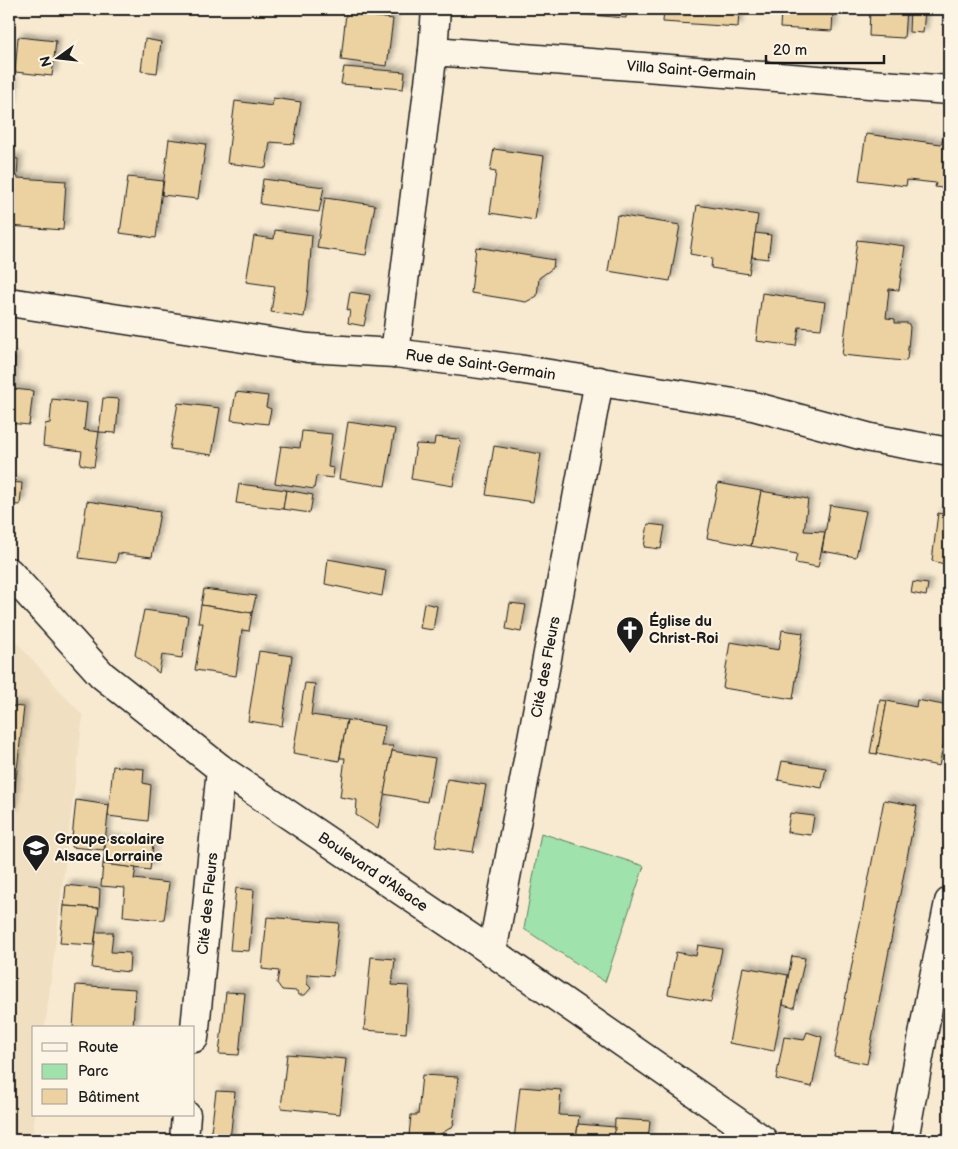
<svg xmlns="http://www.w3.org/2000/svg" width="958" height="1149" font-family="'Balsamiq Sans',sans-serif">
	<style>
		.built { fill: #f0dfc0 }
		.green { fill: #9fe2ac; stroke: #5e7f64 }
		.building { fill: #ecd2a1; stroke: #1c1c1c; filter: url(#shadow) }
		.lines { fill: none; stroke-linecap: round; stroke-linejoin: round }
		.street-casing { stroke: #1c1c1c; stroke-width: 31 }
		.secondary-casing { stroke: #1c1c1c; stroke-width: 31 }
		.street { stroke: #fcf5e5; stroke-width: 28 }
		.secondary { stroke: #fcf5e5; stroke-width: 28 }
		.labels { text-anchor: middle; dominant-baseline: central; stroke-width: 4; stroke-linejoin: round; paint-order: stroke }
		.street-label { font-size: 15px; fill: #1c1c1c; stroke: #fcf5e5 }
		.poi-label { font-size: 15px; font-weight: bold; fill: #1c1c1c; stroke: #fcf5e5; text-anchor: start }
	</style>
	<defs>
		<filter id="shadow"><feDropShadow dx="4.5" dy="-4.5" stdDeviation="2.5" flood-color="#0004"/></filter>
	</defs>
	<rect width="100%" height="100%" fill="#f7ead1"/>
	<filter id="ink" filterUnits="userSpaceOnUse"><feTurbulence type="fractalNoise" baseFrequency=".02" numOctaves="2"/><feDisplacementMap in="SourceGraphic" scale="10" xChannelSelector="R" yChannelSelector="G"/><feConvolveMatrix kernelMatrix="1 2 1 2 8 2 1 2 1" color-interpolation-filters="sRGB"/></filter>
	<g filter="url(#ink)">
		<polygon class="built" points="9,634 83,716 45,1028 34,1028 35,1115 32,1140 9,1140"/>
		<polygon class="green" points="541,833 644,866 605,982 524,929"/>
		<g class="building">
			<polygon points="555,9 627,9 626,18 555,12"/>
			<polygon points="664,9 739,9 738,27 663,22"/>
			<polygon points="781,9 833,9 832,31 780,28"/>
			<polygon points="870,9 906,9 904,38 869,36"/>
			<polygon points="910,9 925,9 923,33 909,32"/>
			<polygon points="346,13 393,19 387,66 341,60"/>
			<polygon points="18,37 56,41 52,76 15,72"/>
			<polygon points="145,39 161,42 157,73 141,71"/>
			<polygon points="344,67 405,72 403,89 341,84"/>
			<polygon points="9,83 13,83 11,105 9,104"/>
			<polygon points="273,98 301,102 294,144 270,142 266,168 227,163 235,101 272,106"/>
			<polygon points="866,134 941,144 943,138 949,139 949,189 935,187 936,183 907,180 906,186 859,180"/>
			<polygon points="169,139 206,144 198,199 162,195"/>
			<polygon points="494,149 544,156 535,220 490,213 496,172 490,171"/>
			<polygon points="9,158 18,159 17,178 66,181 63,230 9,226"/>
			<polygon points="128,177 163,181 156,238 120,233"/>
			<polygon points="263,179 324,187 319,212 260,204"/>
			<polygon points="325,198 375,205 366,255 317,248"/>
			<polygon points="697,205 758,215 749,274 711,268 712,258 690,254"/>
			<polygon points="617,215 680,225 670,281 608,271"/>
			<polygon points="275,230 312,235 308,289 304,317 271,312 275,286 246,282 254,236 274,239"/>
			<polygon points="755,233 771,235 768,259 752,257"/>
			<polygon points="857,240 905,246 899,290 889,289 886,318 895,319 895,323 908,323 910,327 907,359 904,361 842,355"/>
			<polygon points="476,247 554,260 553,268 539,278 537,296 526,302 471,293"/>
			<polygon points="350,292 370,295 364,326 348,323 350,310 347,310"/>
			<polygon points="762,293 825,302 821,329 799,327 796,346 756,341"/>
			<polygon points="9,357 15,358 13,389 33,391 29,425 9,423 10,410 9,410"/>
			<polygon points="236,392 268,396 266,407 271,409 268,424 231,420"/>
			<polygon points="103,398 119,399 116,433 99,432"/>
			<polygon points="52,399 87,403 84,430 99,432 94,467 80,464 82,451 43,446 45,424 50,423"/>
			<polygon points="178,403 220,408 212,455 170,449"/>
			<polygon points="348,422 395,429 385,486 339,479"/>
			<polygon points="302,431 332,434 328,467 334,468 333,478 316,476 314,489 275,483 281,446 300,448"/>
			<polygon points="435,437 458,439 461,442 453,486 411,479 416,444 434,445"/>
			<polygon points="494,446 541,454 533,502 486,495"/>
			<polygon points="9,482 22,483 20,505 9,504"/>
			<polygon points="718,483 761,491 751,546 707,538"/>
			<polygon points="239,484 286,490 283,509 236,503"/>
			<polygon points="286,490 313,495 310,513 283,509"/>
			<polygon points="761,491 808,499 804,531 825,532 818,567 795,563 797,554 751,546"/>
			<polygon points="87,501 160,512 152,557 118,553 116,563 79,558"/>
			<polygon points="830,505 866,511 856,557 822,551"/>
			<polygon points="938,513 949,515 949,565 932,561"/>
			<polygon points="648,524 665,526 661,549 644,547"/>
			<polygon points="328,559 386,570 382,596 325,584"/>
			<polygon points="913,582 928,584 926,596 911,593"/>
			<polygon points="204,589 256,596 252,613 201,605"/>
			<polygon points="424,603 437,606 433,630 420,628"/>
			<polygon points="510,603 526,605 521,632 506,629"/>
			<polygon points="201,605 252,613 249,631 242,630 236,676 195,670 203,623 198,623"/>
			<polygon points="144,610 188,616 182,658 162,655 159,673 135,655"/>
			<polygon points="782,630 803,633 793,699 723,688 730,642 779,650"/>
			<polygon points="259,651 292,656 282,726 248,721"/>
			<polygon points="305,683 315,684 311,715 347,720 339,761 293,753"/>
			<polygon points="880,700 887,701 877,754 870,753"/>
			<polygon points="917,700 949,706 949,717 939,766 877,754 887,701 916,707"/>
			<polygon points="9,706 24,707 12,814 9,813"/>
			<polygon points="347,720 385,726 381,746 393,746 378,829 356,815 357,800 340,797 345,758 340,758"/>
			<polygon points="392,751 435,758 427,802 384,794"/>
			<polygon points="782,761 826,768 822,788 778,780"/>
			<polygon points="113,766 144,769 143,783 151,785 148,821 108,816"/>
			<polygon points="447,779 486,785 473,852 435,847"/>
			<polygon points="76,800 109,805 104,850 71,847"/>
			<polygon points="884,800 917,806 867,1064 834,1057"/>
			<polygon points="790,813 814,816 811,835 787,832"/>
			<polygon points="106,839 153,844 150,870 103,864"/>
			<polygon points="103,864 136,868 134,879 169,883 164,920 123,916 125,888 101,886"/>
			<polygon points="66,885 100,889 99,908 64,906"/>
			<polygon points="236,888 254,890 249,951 230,950"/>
			<polygon points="64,906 99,908 94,945 60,943"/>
			<polygon points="267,917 339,923 333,976 307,974 307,984 311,988 305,995 299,995 297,991 282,990 277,983 279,971 262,969"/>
			<polygon points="96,932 113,932 111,952 130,953 129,972 92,968"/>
			<polygon points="698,945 722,949 711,1002 668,994 676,952 696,956"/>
			<polygon points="792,956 805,958 794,1008 783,1005"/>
			<polygon points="371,957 395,959 392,985 409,986 406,1033 364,1030"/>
			<polygon points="743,967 788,975 774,1051 729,1043"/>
			<polygon points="76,985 135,989 133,1028 73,1028"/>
			<polygon points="226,992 245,993 239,1055 219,1054"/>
			<polygon points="807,1032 822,1037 812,1087 776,1079 784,1037 804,1040"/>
			<polygon points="287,1054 346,1059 340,1114 281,1108"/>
			<polygon points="422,1075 458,1077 453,1123 454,1123 452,1127 434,1138 409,1136 411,1115 418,1115"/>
			<polygon points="520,1087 561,1090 559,1115 579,1116 576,1140 514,1140"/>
			<polygon points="216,1091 235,1092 230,1140 210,1140"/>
			<polygon points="615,1119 650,1121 648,1140 614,1140"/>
			<polygon points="578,1124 615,1127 614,1140 576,1140"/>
		</g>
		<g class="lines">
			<g class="street-casing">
				<g id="street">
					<path id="s1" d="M 433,51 L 949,90"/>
					<polyline points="395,353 433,51 436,9"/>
					<path id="s2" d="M 9,572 L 102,675 L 221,769 L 492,952 L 763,1140"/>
					<path id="s3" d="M 492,952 L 599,381"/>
					<path id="s4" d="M 194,1038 L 221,769"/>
					<polyline points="184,1140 186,1115"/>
					<polyline points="904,1140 929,1002 949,902"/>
				</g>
			</g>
			<g class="secondary-casing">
				<g id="secondary">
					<path id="s5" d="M 9,302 L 308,348 L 395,353 L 518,369 L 753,406 L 871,438 L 949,452"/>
				</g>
			</g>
			<use href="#street" class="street"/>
			<use href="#secondary" class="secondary"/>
		</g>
	</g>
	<defs>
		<g id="church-pin" transform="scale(1.4375)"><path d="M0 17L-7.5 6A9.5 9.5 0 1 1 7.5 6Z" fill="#1c1c1c" stroke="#fcf5e5"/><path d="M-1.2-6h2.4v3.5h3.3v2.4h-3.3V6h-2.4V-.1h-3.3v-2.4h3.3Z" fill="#fff"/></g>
		<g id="school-pin" transform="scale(1.4375)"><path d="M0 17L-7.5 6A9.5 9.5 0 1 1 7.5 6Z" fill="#1c1c1c" stroke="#fcf5e5"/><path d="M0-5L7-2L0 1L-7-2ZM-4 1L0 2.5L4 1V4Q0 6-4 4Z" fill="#fff"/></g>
	</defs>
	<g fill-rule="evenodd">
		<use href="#church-pin" x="630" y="630"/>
		<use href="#school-pin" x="36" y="848"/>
	</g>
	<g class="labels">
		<g class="street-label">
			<text stroke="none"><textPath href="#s1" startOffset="259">Villa Saint-Germain</textPath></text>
			<text stroke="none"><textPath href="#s5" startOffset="476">Rue de Saint-Germain</textPath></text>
			<text stroke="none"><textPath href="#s3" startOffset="290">Cité des Fleurs</textPath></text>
			<text stroke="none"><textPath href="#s2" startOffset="474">Boulevard d'Alsace</textPath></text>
			<text stroke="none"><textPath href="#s4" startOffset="135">Cité des Fleurs</textPath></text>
		</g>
		<g class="poi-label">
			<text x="649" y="621">Église du<tspan x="649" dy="17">Christ-Roi</tspan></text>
			<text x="55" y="839">Groupe scolaire<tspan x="55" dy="17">Alsace Lorraine</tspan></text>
		</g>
	</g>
	<rect width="958" height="1149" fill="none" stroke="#fcf5e5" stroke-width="30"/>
	<rect x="15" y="15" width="928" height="1119" fill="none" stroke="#1c1c1c" stroke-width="2" filter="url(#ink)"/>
	<rect x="32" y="1026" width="162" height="90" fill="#fcf5e5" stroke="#a29e95"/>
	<rect x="42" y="1043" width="25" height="8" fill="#fcf5e5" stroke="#a29e95"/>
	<text x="78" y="1052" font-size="15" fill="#1c1c1c">Route</text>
	<rect x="42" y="1064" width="25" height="15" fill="#9fe2ac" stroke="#a29e95"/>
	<text x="78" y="1076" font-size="15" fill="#1c1c1c">Parc</text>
	<rect x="42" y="1089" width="25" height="15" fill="#ecd2a1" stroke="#a29e95"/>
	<text x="78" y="1102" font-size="15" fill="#1c1c1c">Bâtiment</text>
	<g transform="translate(58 58) rotate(255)" stroke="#fcf5e5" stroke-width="4" paint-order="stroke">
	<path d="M0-4L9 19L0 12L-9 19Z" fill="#1c1c1c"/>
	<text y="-8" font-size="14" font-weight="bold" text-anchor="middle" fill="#1c1c1c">N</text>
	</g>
	<path d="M766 55v8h118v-8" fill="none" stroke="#1c1c1c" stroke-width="2.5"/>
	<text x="773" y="55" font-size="15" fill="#1c1c1c" stroke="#fcf5e5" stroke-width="4" paint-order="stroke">20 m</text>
</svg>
